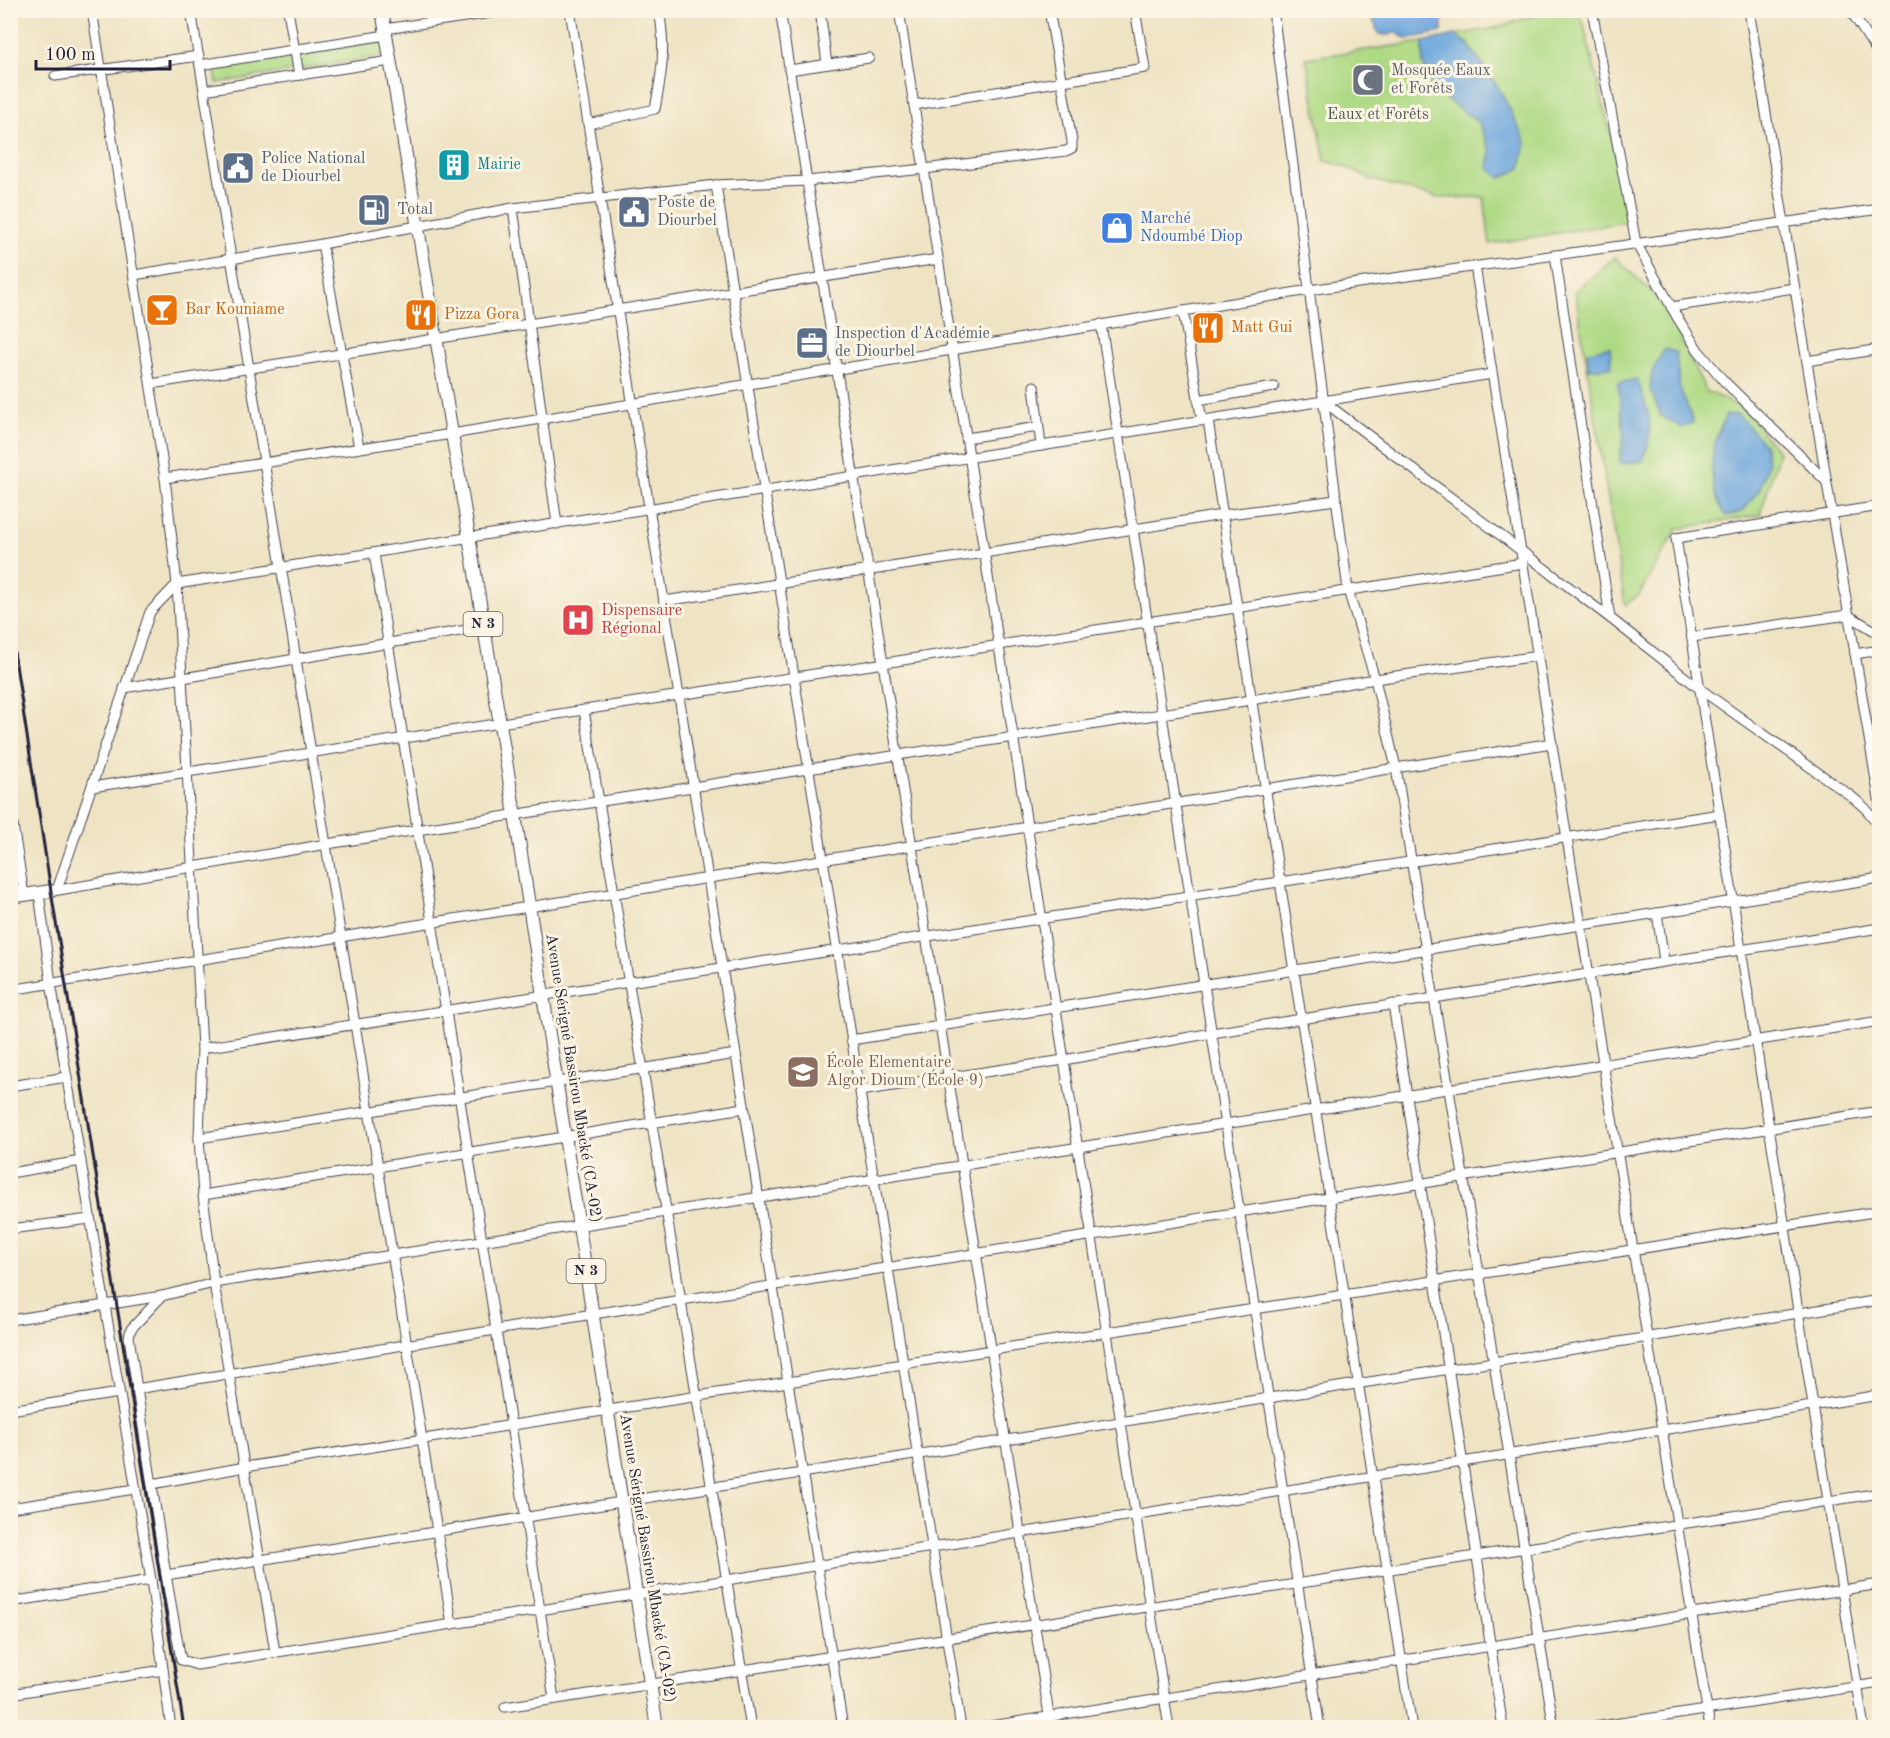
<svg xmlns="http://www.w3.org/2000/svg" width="1890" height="1738" font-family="'Old Standard TT',serif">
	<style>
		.green { fill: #afda85; stroke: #687e60; stroke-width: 1.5 }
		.water { fill: #6ea7dd; stroke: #48648c; stroke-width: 1.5 }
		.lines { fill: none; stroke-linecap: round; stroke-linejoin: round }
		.minor-casing { stroke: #413f4f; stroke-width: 11 }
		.major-casing { stroke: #413f4f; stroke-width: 14 }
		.minor { stroke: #fff; stroke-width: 9 }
		.major { stroke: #fff; stroke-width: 12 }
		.rail { stroke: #22223b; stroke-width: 3 }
		.labels { text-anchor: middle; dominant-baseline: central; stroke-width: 6; stroke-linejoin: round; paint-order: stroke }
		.shield { fill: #fcf5e5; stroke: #63616e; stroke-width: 1.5 }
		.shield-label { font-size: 15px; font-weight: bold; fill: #22223b }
		.worship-label { font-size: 16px; fill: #5b616d; stroke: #fcf5e5; text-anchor: start }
		.park-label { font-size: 16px; fill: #4c5951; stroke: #fcf5e5 }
		.service-label { font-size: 16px; fill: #4e5e75; stroke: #fcf5e5; text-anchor: start }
		.culture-label { font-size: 16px; fill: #0d838f; stroke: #fcf5e5; text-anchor: start }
		.shop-label { font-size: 16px; fill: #366cbe; stroke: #fcf5e5; text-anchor: start }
		.food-label { font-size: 16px; fill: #c56008; stroke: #fcf5e5; text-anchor: start }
		.health-label { font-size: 16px; fill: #be3a42; stroke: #fcf5e5; text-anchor: start }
		.education-label { font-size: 16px; fill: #785e54; stroke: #fcf5e5; text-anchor: start }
		.street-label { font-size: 16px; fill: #22223b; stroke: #fcf5e5 }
	</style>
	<rect width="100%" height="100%" fill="#fcf5e5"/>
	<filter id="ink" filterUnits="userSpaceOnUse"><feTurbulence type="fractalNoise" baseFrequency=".0167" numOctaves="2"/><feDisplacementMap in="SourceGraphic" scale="12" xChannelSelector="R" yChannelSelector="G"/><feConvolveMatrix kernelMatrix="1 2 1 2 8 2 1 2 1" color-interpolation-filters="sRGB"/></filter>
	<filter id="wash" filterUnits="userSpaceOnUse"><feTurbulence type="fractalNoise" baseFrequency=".008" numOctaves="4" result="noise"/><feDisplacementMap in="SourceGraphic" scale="24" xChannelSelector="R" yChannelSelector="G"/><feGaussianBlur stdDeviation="1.35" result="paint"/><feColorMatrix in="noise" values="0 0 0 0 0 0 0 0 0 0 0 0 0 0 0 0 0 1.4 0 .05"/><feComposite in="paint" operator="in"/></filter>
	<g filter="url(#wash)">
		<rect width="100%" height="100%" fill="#eee3c3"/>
		<g class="green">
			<polygon points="1555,11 1575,11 1583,21 1632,221 1490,244 1484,197 1439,198 1369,179 1344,166 1325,161 1306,58 1423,42 1423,62 1434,90 1479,123 1502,178 1469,44 1455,35 1500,27 1538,14"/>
			<polygon points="383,41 385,56 217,83 214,67"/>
			<polygon points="1615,257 1663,303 1706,391 1741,407 1779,452 1760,515 1677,529 1639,595 1625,605 1575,291"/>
		</g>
		<g class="water">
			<polygon points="1369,11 1435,11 1442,18 1442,32 1407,39 1395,32 1389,35 1379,34"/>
			<polygon points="1455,35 1468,44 1501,92 1526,142 1521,168 1501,178 1488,168 1491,151 1479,123 1434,90 1423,62 1423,42"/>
			<polygon points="1610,347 1612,367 1589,369 1587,351"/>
			<polygon points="1664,349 1676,352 1679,385 1693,422 1683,428 1661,416 1650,389 1652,372"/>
			<path d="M 1637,379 C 1649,414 1656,425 1643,461 L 1619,464 L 1624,435 L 1618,383 Z"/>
			<path d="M 1738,414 L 1764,444 L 1768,463 L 1760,489 L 1742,512 L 1726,516 C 1713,499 1709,468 1714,447 C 1716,436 1722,425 1726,415 Z"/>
		</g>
	</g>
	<g filter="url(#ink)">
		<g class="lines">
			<g class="minor-casing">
				<g id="minor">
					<polyline points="92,10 165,478 177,584 202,1048 199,1138 203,1195 214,1283 275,1652"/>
					<polyline points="191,10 452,1624"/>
					<polyline points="288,10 299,75"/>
					<polyline points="570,10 843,1728"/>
					<polyline points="780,10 1051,1728"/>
					<polyline points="820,10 827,64"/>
					<polyline points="899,10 1169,1728"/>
					<polyline points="1273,10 1348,590 1375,679 1396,768 1554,1728"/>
					<polyline points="1592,10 1636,243 1677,317 1698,350 1724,381 1825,480"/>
					<polyline points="1749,10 1880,805"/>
					<polyline points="1850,10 1880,56"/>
					<polyline points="385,29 511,10"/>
					<polyline points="200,65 386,35"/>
					<polyline points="789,70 869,58"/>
					<polyline points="55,76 199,56"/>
					<polyline points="204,90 390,61"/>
					<polyline points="914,105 1145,68 1135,10"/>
					<path d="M 588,124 L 655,109 C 662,73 666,47 659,10"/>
					<polyline points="716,185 961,1728"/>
					<polyline points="513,208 557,524"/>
					<polyline points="322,244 359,448"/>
					<polyline points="1555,255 1610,618"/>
					<polyline points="1475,266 1710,1728"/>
					<polyline points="134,275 322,244 513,208 716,185 807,181 924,169 1066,151 1072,148 1072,141 1049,10"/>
					<polyline points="1671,307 1794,288"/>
					<polyline points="1183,311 1202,421"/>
					<polyline points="1101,324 1320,1728"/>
					<polyline points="1807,361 1880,349"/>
					<polyline points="151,384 938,259"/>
					<polyline points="1034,386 1041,446"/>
					<polyline points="1198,400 1274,387"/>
					<polyline points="1323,401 1610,618 1700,689 1851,796 1865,808 1880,826"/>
					<polyline points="1208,420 1412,1728"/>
					<polyline points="966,438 1038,427"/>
					<polyline points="165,478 452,434 1309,290 1880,209"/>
					<polyline points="374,553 554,1699"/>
					<polyline points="664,601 984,553 1222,515 1336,500"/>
					<polyline points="1692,637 1848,615 1880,634"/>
					<polyline points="1855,654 1880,650"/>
					<polyline points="124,688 484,627"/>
					<polyline points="584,710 751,1728"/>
					<polyline points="92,787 1523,563"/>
					<polyline points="10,806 24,895"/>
					<polyline points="57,890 150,612 177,584 1492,374"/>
					<polyline points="53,891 327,844 1251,700 1375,679 1538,656"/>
					<polyline points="39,893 51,983 151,1580 171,1728"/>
					<polyline points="1657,913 1664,961"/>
					<polyline points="10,990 1552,743"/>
					<polyline points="1393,1004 1503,1728"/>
					<polyline points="1880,1021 214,1283 162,1296 131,1329 129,1337 166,1575 181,1660 197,1665 1880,1395"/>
					<polyline points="851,1040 1880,878"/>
					<polyline points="202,1048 1720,814"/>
					<polyline points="10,1086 67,1077"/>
					<polyline points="860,1091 1064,1060 1212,1033 1880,928"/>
					<polyline points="199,1138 736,1054"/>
					<polyline points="10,1173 81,1161"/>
					<polyline points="203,1195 744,1108"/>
					<polyline points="10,1229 90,1219"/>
					<polyline points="10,1320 162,1296"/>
					<polyline points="136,1389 593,1314 1880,1111"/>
					<polyline points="10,1410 119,1393"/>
					<polyline points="152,1484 245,1467 1880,1211"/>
					<polyline points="10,1508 135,1489"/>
					<polyline points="166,1575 1880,1300"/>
					<polyline points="10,1602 151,1580"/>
					<polyline points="10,1694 163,1670"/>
					<polyline points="505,1707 1880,1493"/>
					<polyline points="978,1728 1880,1584"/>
					<polyline points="1588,1728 1880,1683"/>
					<polyline points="1864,1728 1676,538 1880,506"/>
				</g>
			</g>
			<g class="major-casing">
				<g id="major">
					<polyline points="382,10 515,815 657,1728"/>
					<polyline points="10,897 51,891"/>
				</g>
			</g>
			<use href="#minor" class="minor"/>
			<use href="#major" class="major"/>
			<polyline class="rail" points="10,626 51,891 184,1728"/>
		</g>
	</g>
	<defs>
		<g id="mosque-square" transform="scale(1.725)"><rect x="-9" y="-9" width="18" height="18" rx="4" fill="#6b7280" stroke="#fcf5e5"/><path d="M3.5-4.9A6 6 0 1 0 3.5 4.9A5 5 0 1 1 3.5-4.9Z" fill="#fff"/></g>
		<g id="building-square" transform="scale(1.725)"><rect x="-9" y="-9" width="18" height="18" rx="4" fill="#0f9aa8" stroke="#fcf5e5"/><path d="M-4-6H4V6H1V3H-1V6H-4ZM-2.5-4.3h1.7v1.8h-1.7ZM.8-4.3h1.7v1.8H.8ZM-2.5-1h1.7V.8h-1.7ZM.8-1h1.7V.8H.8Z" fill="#fff"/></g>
		<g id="civic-square" transform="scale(1.725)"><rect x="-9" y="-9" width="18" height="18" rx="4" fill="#5c6f8a" stroke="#fcf5e5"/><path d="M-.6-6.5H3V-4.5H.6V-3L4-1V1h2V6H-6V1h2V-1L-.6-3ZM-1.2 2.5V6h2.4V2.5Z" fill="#fff"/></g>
		<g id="fuel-square" transform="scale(1.725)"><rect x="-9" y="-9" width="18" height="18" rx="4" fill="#5c6f8a" stroke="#fcf5e5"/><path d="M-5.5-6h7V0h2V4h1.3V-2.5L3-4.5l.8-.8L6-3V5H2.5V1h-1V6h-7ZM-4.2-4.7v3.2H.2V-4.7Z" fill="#fff"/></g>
		<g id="shop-square" transform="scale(1.725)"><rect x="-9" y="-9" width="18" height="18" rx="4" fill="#3f7fe0" stroke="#fcf5e5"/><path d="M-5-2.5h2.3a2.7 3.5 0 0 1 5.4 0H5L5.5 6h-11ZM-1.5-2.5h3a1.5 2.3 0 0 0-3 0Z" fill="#fff"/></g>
		<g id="bar-square" transform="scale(1.725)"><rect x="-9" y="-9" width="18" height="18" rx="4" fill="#e8710a" stroke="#fcf5e5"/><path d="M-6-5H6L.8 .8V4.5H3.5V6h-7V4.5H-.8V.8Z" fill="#fff"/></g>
		<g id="restaurant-square" transform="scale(1.725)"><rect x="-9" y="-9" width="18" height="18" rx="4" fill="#e8710a" stroke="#fcf5e5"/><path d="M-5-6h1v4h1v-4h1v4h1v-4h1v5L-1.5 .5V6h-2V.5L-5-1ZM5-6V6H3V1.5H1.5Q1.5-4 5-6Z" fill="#fff"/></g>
		<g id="office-square" transform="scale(1.725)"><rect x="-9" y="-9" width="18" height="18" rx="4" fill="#5c6f8a" stroke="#fcf5e5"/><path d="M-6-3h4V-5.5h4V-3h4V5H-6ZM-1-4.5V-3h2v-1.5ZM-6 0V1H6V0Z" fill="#fff"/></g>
		<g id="hospital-square" transform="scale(1.725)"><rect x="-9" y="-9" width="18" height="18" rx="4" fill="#e0444e" stroke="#fcf5e5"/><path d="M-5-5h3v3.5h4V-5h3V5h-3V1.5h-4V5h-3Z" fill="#fff"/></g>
		<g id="school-square" transform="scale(1.725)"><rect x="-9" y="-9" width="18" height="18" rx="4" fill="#8d6e63" stroke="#fcf5e5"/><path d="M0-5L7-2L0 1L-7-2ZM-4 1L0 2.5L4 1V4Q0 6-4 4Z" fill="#fff"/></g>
	</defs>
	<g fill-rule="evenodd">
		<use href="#mosque-square" x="1368" y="80"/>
		<use href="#building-square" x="454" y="165"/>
		<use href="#civic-square" x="238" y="168"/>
		<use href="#fuel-square" x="374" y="210"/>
		<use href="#civic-square" x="634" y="212"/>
		<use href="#shop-square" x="1117" y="228"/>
		<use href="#bar-square" x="162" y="310"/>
		<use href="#restaurant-square" x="421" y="315"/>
		<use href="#restaurant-square" x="1208" y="328"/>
		<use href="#office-square" x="812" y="343"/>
		<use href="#hospital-square" x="578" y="620"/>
		<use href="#school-square" x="803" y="1072"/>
	</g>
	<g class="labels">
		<g class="shield">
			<rect x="463.5" y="612" width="39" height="24" rx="4.5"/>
			<rect x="566.5" y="1259" width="39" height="24" rx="4.5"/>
		</g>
		<g class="shield-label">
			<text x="483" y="624">N 3</text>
			<text x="586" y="1271">N 3</text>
		</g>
		<g class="worship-label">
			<text x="1391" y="71">Mosquée Eaux<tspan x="1391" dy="18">et Forêts</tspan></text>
		</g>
		<g class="park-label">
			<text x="1378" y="115">Eaux et Forêts</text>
		</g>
		<g class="service-label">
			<text x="261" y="159">Police National<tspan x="261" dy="18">de Diourbel</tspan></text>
			<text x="657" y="203">Poste de<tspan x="657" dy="18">Diourbel</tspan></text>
			<text x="397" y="210">Total</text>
			<text x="835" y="334">Inspection d'Académie<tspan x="835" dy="18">de Diourbel</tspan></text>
		</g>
		<g class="culture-label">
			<text x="477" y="165">Mairie</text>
		</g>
		<g class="shop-label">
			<text x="1140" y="219">Marché<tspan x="1140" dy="18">Ndoumbé Diop</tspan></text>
		</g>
		<g class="food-label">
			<text x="185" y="310">Bar Kouniame</text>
			<text x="444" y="315">Pizza Gora</text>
			<text x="1231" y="328">Matt Gui</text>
		</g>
		<g class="health-label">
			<text x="601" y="611">Dispensaire<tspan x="601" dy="18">Régional</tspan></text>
		</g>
		<g class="education-label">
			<text x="826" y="1063">École Elementaire<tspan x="826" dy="18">Algor Dioum (École 9)</tspan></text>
		</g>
		<g class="street-label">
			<text transform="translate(573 1078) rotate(81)">Avenue Sérigné Bassirou Mbacké (CA-02)</text>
			<text transform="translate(647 1558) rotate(81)">Avenue Sérigné Bassirou Mbacké (CA-02)</text>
		</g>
	</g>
	<rect width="1890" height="1738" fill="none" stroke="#fcf5e5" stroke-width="36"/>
	<path d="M36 60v9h134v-9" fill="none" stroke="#22223b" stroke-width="3"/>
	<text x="45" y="60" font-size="18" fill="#22223b" stroke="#fcf5e5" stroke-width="4.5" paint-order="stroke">100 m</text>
</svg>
